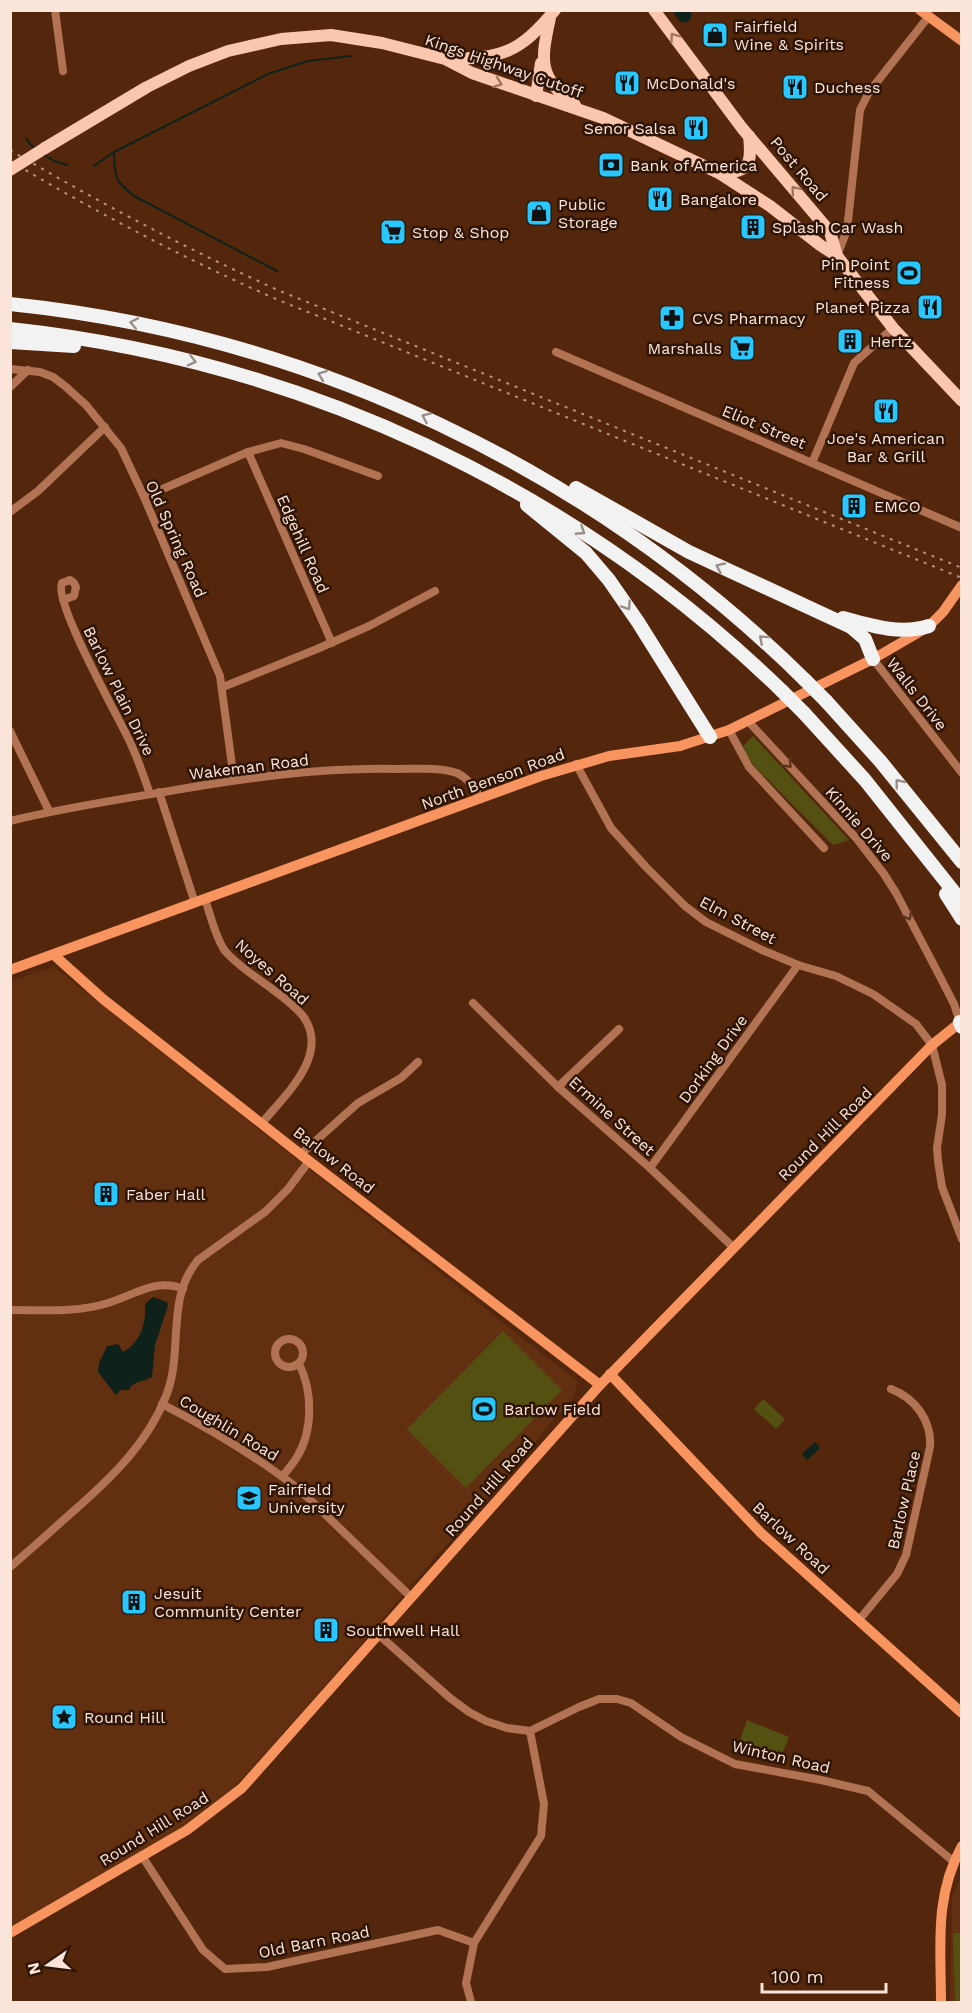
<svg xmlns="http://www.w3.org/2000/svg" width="972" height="2013" font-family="'Work Sans',sans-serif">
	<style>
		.built { fill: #622f11 }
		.green { fill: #535012 }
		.water { fill: #0e211a }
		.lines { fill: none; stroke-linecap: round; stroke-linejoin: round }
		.stream { stroke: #0e211a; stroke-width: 2 }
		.river { stroke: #0e211a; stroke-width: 15 }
		.street { stroke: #b17353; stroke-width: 8 }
		.secondary { stroke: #f7945f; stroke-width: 10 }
		.primary { stroke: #fac6ad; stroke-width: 12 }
		.highway { stroke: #f2f2f2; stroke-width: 14 }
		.rail { stroke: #b49583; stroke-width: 2; stroke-dasharray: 3 6; stroke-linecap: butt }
		.primary-bridge { stroke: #fac6ad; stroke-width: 12 }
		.highway-bridge { stroke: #f2f2f2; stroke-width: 14 }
		.oneway { stroke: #9e7662 }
		.oneway2 { stroke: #9a8f88 }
		.oneway3 { stroke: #5c3622 }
		.labels { text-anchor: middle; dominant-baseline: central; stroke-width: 5; stroke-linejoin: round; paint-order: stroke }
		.poi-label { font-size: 16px; fill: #fbe5da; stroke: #2e1507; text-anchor: start }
		.street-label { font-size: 16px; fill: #fbe5da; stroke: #2e1507 }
	</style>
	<rect width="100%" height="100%" fill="#54270c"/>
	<g class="built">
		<polygon points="54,967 578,1382 574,1396 297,1718 234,1787 160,1843 10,1928 10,981"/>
		<polygon points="961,1876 961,2002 950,2002 952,1897"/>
	</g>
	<g class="green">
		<polygon points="753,736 849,840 833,845 755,767 746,755 743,746"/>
		<polygon points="503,1331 562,1390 466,1488 407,1429"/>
		<polygon points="763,1399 785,1419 776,1429 754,1409"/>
		<polygon points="747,1720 789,1737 781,1756 740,1740"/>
		<polygon points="953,1933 961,1933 961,2002 955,2002"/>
	</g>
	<g class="water">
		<path d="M 153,1297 L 167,1302 L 168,1306 L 155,1345 L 152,1377 C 143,1382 132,1381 129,1390 L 121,1390 L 116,1395 L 98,1372 L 99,1363 L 107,1346 L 118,1344 L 123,1352 C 141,1342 146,1324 145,1304 Z"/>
		<polygon points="815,1442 820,1448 807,1460 802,1454"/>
	</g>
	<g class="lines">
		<g class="stream">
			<polyline points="26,138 31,145 36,149"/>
			<path d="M 114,153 C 115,178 114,180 134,196 L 277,271"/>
			<polyline points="43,154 54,161 67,165"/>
			<polyline points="94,166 114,152 268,74 308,61 351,56"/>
		</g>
		<polyline class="river" points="681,10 684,15"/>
		<g class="street">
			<polyline points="55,10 63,71"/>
			<polyline points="837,256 847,230 860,110 869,92 929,16"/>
			<polyline points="556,352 962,528"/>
			<polyline points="10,369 40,372 53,377 65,386 86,405 121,448 144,497 220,676 234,780"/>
			<polyline points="10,387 28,370"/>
			<polyline points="248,452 332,643"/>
			<polyline points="812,463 854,363 893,328"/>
			<polyline points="144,497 248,452 281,443 304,449 378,476"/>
			<polyline points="10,512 38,491 105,427"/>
			<path d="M 63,600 L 74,596 L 76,587 L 74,583 L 70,580 L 62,583 C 53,602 119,718 130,742 C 138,759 144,777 150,794"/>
			<polyline points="873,659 962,773"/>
			<polyline points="223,687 317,649 369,626 435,591"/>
			<polyline points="748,721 857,839 884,874 896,893 936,969 954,1004 960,1022"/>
			<polyline points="729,730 749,767 824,848"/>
			<polyline points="10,731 49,811"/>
			<polyline points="576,764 611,828 646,867 685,906 706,922 762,950 798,965 836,976 873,994 916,1024 932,1045 942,1085 942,1115 937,1148 938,1161 942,1187 962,1239"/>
			<polyline points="159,792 195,903"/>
			<path d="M 10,821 C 59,809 109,801 158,793 C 237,779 318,767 398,769 C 416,769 439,767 457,773 C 468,778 475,789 481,799"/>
			<path d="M 205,899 C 210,914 216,939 225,951 C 238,966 256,977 272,989 C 283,997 294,1005 303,1016 C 331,1055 284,1096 262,1123"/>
			<polyline points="473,1003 558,1087 650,1168 734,1248"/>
			<polyline points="558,1087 619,1029"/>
			<polyline points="301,1154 358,1103 401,1078 418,1062"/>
			<polyline points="650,1168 798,965"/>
			<path d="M 10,1310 C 43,1310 76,1313 108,1303 C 132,1296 158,1277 183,1289"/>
			<circle cx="289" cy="1353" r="14"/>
			<path d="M 162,1404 C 210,1429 258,1457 301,1491 L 412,1598"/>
			<path d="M 283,1476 C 287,1470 293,1464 297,1457 C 313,1431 313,1391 299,1364"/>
			<path d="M 10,1567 C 30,1550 49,1533 69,1515 C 108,1481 147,1445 166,1396 C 184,1352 165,1299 198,1260 L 265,1212 L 288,1189 L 309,1161"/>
			<path d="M 859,1620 L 897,1574 L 906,1555 L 930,1447 C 932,1421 915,1398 891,1389"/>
			<polyline points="379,1635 450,1698 469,1712 486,1721 507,1728 530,1731 579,1707 599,1699 617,1699 631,1703 681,1737 735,1764 821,1780 868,1791 953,1861"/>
			<polyline points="142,1856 203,1950 225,1969 267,1967 438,1930 474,1943"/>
			<polyline points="471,2002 466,1983 474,1943 541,1836 544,1804 530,1731"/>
		</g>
		<g class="secondary">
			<polyline points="920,10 962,41"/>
			<polyline points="54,955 103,999 309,1161 600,1385"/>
			<polyline points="10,970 541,776 609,756 680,746 729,730 873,659 916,634 929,626 943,612 962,585"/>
			<polyline points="610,1374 761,1533 962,1713"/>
			<polyline points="10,1933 187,1830 242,1788 600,1385 932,1045 962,1021"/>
			<path d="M 941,2002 C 941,1947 934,1896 962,1846"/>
		</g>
		<g class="primary">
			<polyline points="654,10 742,128 830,232 837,256 893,328 962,401"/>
			<path d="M 550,18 C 541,59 537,78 575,105"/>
			<path d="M 448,59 C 503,58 519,53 555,10"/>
			<polyline points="536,96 541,63"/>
			<polyline points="45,148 147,87 189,66 228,51 281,39 331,35 382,43 445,59 472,73 603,118 719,173 770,206 820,245 837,256"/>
			<path d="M 720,173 C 750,173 752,163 749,136"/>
		</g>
		<g class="highway">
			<path d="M 10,304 C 310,335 591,469 805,680"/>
			<path d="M 10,329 C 300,360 573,488 782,691"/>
			<polyline points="10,342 74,346"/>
			<polyline points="576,488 689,552 851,627 865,639 873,659"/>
			<polyline points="527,505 586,553 609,580 638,622 710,737"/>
			<path d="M 843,618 C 872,626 901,635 929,626"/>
			<polyline points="826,701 881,762 962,862"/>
			<polyline points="804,713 865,780 962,902"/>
			<polyline points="946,894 962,919"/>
			<polyline points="960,1022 962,1027"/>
		</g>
		<g class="rail">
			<path d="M 10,150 C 98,202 187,249 280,291 L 962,568"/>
			<path d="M 10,161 C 96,212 185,259 276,299 L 962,578"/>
		</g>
		<polyline class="primary-bridge" points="10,170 45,148"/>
		<g class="highway-bridge">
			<polyline points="805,680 826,701"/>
			<polyline points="782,691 804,713"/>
		</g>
	</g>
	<defs><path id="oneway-chevron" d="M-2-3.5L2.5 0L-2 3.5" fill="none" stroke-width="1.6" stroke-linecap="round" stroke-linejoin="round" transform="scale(1.5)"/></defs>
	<g class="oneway">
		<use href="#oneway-chevron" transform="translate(674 37) rotate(-125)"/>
		<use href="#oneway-chevron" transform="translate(498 83) rotate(20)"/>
		<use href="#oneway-chevron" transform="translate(795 190) rotate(-130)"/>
	</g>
	<g class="oneway2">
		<use href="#oneway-chevron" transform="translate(134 323) rotate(-169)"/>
		<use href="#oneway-chevron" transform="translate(192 361) rotate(14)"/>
		<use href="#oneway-chevron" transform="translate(322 375) rotate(-160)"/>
		<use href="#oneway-chevron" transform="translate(426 417) rotate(-156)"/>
		<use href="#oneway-chevron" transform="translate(581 531) rotate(33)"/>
		<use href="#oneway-chevron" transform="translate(720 567) rotate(-155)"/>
		<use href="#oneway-chevron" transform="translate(627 606) rotate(56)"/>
		<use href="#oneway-chevron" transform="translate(763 639) rotate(-138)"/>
		<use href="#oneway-chevron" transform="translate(899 783) rotate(-129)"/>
	</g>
	<g class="oneway3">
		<use href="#oneway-chevron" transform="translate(788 764) rotate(47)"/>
		<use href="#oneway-chevron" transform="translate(908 916) rotate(62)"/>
	</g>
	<defs>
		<g id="shop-square" transform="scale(1.35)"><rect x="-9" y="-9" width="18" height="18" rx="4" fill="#28c8ff" stroke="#2e1507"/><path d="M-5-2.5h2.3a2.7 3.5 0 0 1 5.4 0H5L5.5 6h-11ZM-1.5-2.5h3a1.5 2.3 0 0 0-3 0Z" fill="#111"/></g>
		<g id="restaurant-square" transform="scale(1.35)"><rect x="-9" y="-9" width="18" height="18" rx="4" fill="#28c8ff" stroke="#2e1507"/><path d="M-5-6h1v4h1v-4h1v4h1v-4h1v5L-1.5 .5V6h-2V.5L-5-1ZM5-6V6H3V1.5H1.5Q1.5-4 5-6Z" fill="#111"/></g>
		<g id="bank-square" transform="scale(1.35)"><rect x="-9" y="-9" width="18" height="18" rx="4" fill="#28c8ff" stroke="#2e1507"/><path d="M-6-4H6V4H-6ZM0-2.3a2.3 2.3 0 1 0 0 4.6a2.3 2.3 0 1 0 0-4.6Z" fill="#111"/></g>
		<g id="building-square" transform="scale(1.35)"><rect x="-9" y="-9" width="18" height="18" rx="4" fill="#28c8ff" stroke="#2e1507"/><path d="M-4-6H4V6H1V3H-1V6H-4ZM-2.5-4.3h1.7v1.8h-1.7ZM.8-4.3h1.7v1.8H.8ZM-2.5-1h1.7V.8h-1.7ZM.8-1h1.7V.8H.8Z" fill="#111"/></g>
		<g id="supermarket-square" transform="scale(1.35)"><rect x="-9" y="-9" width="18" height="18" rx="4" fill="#28c8ff" stroke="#2e1507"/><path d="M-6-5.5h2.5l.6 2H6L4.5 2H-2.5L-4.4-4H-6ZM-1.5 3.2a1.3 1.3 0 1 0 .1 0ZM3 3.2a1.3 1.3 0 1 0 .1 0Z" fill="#111"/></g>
		<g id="stadium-square" transform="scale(1.35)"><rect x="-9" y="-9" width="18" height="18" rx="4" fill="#28c8ff" stroke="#2e1507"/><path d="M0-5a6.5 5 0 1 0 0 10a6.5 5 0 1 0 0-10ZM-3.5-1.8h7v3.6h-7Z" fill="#111"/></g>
		<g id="pharmacy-square" transform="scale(1.35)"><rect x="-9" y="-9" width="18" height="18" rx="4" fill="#28c8ff" stroke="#2e1507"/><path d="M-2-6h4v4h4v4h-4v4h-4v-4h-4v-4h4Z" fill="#111"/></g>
		<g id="university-square" transform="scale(1.35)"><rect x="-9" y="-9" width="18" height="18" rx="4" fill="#28c8ff" stroke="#2e1507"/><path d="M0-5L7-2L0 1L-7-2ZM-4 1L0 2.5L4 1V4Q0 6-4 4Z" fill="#111"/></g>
		<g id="sight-square" transform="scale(1.35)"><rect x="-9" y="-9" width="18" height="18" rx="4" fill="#28c8ff" stroke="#2e1507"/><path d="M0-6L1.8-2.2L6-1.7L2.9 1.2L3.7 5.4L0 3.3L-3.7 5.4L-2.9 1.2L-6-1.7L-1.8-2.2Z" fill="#111"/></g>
	</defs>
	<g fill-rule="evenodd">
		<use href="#shop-square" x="715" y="35"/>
		<use href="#restaurant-square" x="627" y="83"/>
		<use href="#restaurant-square" x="795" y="87"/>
		<use href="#restaurant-square" x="696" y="128"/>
		<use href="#bank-square" x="611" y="165"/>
		<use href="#restaurant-square" x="660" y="199"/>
		<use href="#shop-square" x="539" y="213"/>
		<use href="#building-square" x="753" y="227"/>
		<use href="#supermarket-square" x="393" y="232"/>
		<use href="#stadium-square" x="909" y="273"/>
		<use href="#restaurant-square" x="930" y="307"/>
		<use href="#pharmacy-square" x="672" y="318"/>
		<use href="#building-square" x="850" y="341"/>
		<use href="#supermarket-square" x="742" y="348"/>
		<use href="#restaurant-square" x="886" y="411"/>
		<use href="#building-square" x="854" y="506"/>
		<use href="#building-square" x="106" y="1194"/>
		<use href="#stadium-square" x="484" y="1409"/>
		<use href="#university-square" x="249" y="1498"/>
		<use href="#building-square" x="134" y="1602"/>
		<use href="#building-square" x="326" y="1630"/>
		<use href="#sight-square" x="64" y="1717"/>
	</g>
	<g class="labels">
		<g class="poi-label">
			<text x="734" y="26">Fairfield<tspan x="734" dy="18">Wine &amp; Spirits</tspan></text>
			<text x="646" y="83">McDonald's</text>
			<text x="814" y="87">Duchess</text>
			<text x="676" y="128" text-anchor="end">Senor Salsa</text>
			<text x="630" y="165">Bank of America</text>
			<text x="680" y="199">Bangalore</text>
			<text x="558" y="204">Public<tspan x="558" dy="18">Storage</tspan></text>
			<text x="772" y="227">Splash Car Wash</text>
			<text x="412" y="232">Stop &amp; Shop</text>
			<text x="890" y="264" text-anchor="end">Pin Point<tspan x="890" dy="18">Fitness</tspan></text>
			<text x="910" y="307" text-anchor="end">Planet Pizza</text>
			<text x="692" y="318">CVS Pharmacy</text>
			<text x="870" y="341">Hertz</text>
			<text x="722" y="348" text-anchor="end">Marshalls</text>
			<text x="886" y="438" text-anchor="middle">Joe's American<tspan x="886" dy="18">Bar &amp; Grill</tspan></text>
			<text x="874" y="506">EMCO</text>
			<text x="126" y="1194">Faber Hall</text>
			<text x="504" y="1409">Barlow Field</text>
			<text x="268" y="1489">Fairfield<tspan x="268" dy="18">University</tspan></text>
			<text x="154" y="1593">Jesuit<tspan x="154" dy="18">Community Center</tspan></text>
			<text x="346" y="1630">Southwell Hall</text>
			<text x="84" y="1717">Round Hill</text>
		</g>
		<g class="street-label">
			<text transform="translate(504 66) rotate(19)">Kings Highway Cutoff</text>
			<text transform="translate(799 169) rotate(50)">Post Road</text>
			<text transform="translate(764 427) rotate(23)">Eliot Street</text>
			<text transform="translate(176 539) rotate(66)">Old Spring Road</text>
			<text transform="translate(303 544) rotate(66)">Edgehill Road</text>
			<text transform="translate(119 691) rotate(64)">Barlow Plain Drive</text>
			<text transform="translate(917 694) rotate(52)">Walls Drive</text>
			<text transform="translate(249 767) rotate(-7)">Wakeman Road</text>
			<text transform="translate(493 779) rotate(-20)">North Benson Road</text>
			<text transform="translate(859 824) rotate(49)">Kinnie Drive</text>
			<text transform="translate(738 920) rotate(28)">Elm Street</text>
			<text transform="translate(272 972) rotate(41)">Noyes Road</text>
			<text transform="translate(713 1059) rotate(-54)">Dorking Drive</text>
			<text transform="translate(612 1116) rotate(42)">Ermine Street</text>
			<text transform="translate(825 1134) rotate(-45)">Round Hill Road</text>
			<text transform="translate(334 1160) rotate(38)">Barlow Road</text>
			<text transform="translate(229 1428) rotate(31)">Coughlin Road</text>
			<text transform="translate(489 1487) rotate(-49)">Round Hill Road</text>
			<text transform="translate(904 1500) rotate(-77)">Barlow Place</text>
			<text transform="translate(791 1538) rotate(43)">Barlow Road</text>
			<text transform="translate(781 1757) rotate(13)">Winton Road</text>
			<text transform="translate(154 1829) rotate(-32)">Round Hill Road</text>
			<text transform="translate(314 1942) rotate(-11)">Old Barn Road</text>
		</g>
	</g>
	<rect width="972" height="2013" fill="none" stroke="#fbe5da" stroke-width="24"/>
	<g transform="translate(48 1965) rotate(256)" stroke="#2e1507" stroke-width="4.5" paint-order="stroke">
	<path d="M0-4.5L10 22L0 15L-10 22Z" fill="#fbe5da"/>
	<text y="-9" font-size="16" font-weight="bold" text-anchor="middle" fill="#fbe5da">N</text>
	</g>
	<path d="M762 1983v9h124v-9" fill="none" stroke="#fbe5da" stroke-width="3"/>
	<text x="771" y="1983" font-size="18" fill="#fbe5da" stroke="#2e1507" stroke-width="4.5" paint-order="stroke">100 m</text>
</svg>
